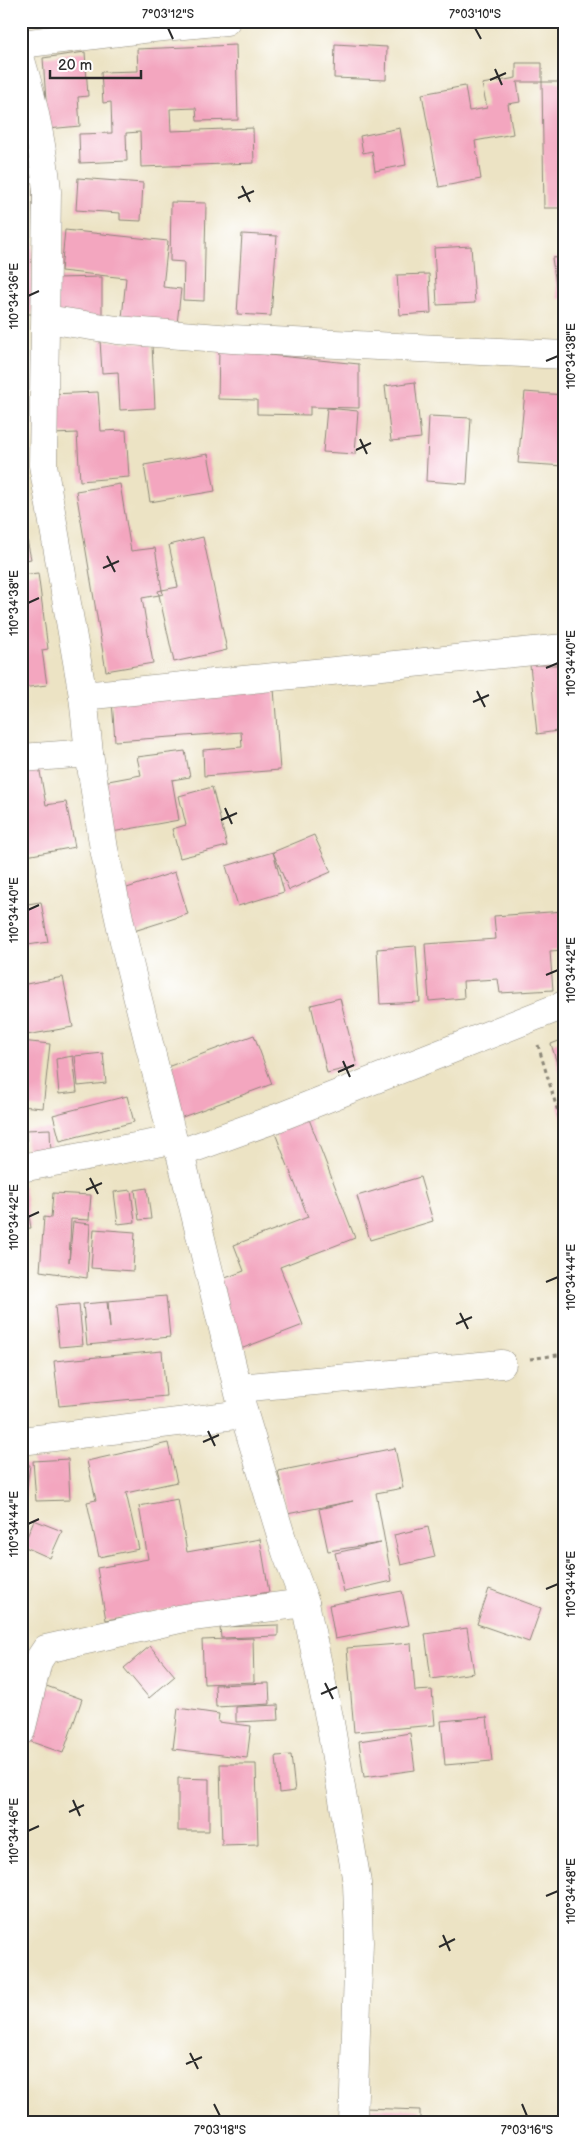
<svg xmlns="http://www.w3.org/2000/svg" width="585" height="2143" font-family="'Balsamiq Sans',sans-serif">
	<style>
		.building { fill: #f3a6bf }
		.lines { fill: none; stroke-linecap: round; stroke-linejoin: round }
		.minor-casing { stroke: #8c8778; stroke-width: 29 }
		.path { stroke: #8c8778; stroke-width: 3; stroke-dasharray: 4 4; stroke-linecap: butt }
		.minor { stroke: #fff; stroke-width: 28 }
		.ticks { fill: none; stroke: #2b2b2b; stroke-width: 2 }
		.neatline { fill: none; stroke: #2b2b2b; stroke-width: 2 }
		.ticks-label { font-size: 12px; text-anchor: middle; fill: #2b2b2b }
	</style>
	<rect width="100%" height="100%" fill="#fff"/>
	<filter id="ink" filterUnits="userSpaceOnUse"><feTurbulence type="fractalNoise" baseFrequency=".02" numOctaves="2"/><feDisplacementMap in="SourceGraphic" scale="10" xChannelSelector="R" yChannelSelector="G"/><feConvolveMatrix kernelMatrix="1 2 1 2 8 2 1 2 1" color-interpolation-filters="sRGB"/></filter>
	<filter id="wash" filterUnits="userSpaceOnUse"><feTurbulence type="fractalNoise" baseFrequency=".0096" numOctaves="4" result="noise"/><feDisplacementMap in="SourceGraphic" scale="20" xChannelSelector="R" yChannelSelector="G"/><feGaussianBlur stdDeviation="1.12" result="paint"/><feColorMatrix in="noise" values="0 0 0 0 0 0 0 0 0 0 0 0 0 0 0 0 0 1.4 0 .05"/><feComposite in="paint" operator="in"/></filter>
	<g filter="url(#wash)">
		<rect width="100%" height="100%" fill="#ece3c4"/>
		<g id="blocks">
			<g class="building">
				<polygon points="335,44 387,47 386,80 334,78"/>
				<polygon points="236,45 238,120 197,121 196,108 170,109 171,131 253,128 254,163 141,167 140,132 126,133 127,161 80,163 79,134 112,133 111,102 103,103 101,72 138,71 137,49"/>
				<polygon points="85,52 88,96 78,97 80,126 48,129 43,58"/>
				<polygon points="516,63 542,63 542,82 517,82 520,102 508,104 513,134 475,141 481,179 439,187 422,94 465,86 469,111 487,108 482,84 516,78"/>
				<polygon points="542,82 564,82 564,208 544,208"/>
				<polygon points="400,128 406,165 375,171 372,151 363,153 360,136"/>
				<polygon points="21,151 27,151 33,180 32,314 21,314"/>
				<polygon points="78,178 143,183 141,221 120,220 120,213 76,210"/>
				<polygon points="171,202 206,203 204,301 183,300 184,262 170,261"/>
				<polygon points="65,230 168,241 163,287 181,289 177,324 122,318 126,278 61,271"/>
				<polygon points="242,234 277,236 271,316 237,314"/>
				<polygon points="471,246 475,303 437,305 434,248"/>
				<polygon points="564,257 564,298 558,299 552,258"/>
				<polygon points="429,274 431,313 400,315 397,275"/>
				<polygon points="102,277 102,318 55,313 55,278"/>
				<polygon points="100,340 152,345 155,408 120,410 118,372 102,373"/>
				<polygon points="219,350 359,364 359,408 310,407 310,415 257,414 257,400 218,399"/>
				<polygon points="415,382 421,438 391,441 385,386"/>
				<polygon points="98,392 101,431 126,430 129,477 80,481 77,433 53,434 51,394"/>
				<polygon points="525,392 564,395 564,466 518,463"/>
				<polygon points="327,408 358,411 355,454 323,452"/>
				<polygon points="429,416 471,418 467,484 426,481"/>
				<polygon points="208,454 215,491 150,502 144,465"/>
				<polygon points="120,484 131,551 155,548 162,590 158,591 159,595 142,598 153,663 106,671 76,491"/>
				<polygon points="21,530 25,530 31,559 21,561"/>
				<polygon points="203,537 227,650 174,662 159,595 163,594 162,590 178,587 169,545"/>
				<polygon points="38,573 48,649 42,650 47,685 21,688 21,575"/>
				<polygon points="530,665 558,665 564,697 564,730 537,734"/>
				<polygon points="273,675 280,770 204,776 203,750 242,747 241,732 115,741 111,688"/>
				<polygon points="185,751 190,777 172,780 179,820 112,832 103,782 141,775 137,757"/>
				<polygon points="39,766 46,805 66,802 75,847 21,857 21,767"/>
				<polygon points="212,787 227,846 180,858 172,829 186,825 179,796"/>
				<polygon points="314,835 331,872 289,890 273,852"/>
				<polygon points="273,852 284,892 238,906 226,866"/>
				<polygon points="175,872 188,914 134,931 121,890"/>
				<polygon points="41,902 48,942 21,946 21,905"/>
				<polygon points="564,911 564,950 550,951 553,990 500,993 498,979 463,981 464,998 429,1001 425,944 496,939 494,916"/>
				<polygon points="416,946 420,1002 380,1004 377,949"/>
				<polygon points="63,977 73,1027 21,1036 21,985"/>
				<polygon points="340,998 357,1066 327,1073 311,1005"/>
				<polygon points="254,1035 272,1084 177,1119 159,1070"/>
				<polygon points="564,1039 564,1082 563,1082 551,1044"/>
				<polygon points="21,1041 50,1044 43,1108 21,1106"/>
				<polygon points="103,1053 106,1083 78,1086 75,1056"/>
				<polygon points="73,1056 77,1092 59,1094 56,1059"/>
				<polygon points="127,1096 134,1122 60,1141 53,1115"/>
				<polygon points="564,1102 564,1123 563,1123 557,1104"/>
				<polygon points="307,1114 355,1238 280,1267 303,1325 238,1350 212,1283 244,1271 234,1245 308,1217 273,1128"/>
				<polygon points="50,1129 51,1155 27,1157 26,1130"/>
				<polygon points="420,1177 433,1221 370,1240 357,1196"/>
				<polygon points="21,1186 24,1186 31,1228 21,1229"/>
				<polygon points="147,1188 151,1219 139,1220 135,1190"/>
				<polygon points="131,1190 135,1222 118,1224 114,1192"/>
				<polygon points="53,1193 91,1195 89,1220 71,1219 69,1262 73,1222 90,1224 87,1278 40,1271 44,1217 51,1218"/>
				<polygon points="94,1229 135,1232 133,1271 91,1268"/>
				<polygon points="166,1296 170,1337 87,1345 83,1304 107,1302 110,1328 108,1301"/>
				<polygon points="79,1304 83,1345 59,1347 55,1306"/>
				<polygon points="162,1351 166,1396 59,1406 54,1361"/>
				<polygon points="168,1443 177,1482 126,1493 139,1549 99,1557 87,1502 96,1500 87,1461"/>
				<polygon points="395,1448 403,1488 376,1493 392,1581 344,1592 335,1553 381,1543 328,1551 319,1509 353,1501 287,1514 278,1471"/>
				<polygon points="68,1459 70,1500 36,1501 33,1461"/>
				<polygon points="21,1464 30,1465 23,1512 21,1512"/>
				<polygon points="178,1499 187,1552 260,1539 269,1592 106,1620 97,1568 148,1559 139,1506"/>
				<polygon points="34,1520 62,1531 50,1558 23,1546"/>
				<polygon points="428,1527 435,1557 401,1565 394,1535"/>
				<polygon points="489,1589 541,1608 529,1642 477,1624"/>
				<polygon points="402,1591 409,1625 335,1639 329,1605"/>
				<polygon points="278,1625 278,1636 221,1638 220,1627"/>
				<polygon points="467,1628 474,1673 431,1679 425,1634"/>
				<polygon points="253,1638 254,1682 204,1684 202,1640"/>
				<polygon points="411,1643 415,1691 432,1690 435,1725 354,1732 347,1648"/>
				<polygon points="150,1646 175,1676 149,1698 124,1668"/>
				<polygon points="269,1683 270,1704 216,1707 215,1685"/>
				<polygon points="41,1684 82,1699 63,1753 26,1740"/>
				<polygon points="278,1705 279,1720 236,1722 236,1707"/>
				<polygon points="178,1708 219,1714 218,1722 251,1726 247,1758 173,1749"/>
				<polygon points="487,1717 492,1761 445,1765 441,1721"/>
				<polygon points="410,1733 415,1770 364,1777 359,1741"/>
				<polygon points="291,1755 295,1791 279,1793 276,1756"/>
				<polygon points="220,1764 256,1764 258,1844 222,1845"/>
				<polygon points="178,1778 209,1779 209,1831 178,1831"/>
				<polygon points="366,2108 420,2110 420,2122 366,2122"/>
			</g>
		</g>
	</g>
	<g filter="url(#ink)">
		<use href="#blocks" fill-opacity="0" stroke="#8c8778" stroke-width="1"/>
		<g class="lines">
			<g class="minor-casing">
				<g id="minor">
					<polyline points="21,44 143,29 226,21"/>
					<path d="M 21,60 C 34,104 43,146 47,191 L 43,465 L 83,696 L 89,753 L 104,849 L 127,955 L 173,1140 L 180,1153 L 244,1414 L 286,1552 L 305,1603 L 330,1722 L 357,1883 L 359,1942 L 353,2122"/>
					<polyline points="46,319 117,330 232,339 564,355"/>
					<polyline points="83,696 564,648"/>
					<polyline points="21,758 89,753"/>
					<polyline points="180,1153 277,1118 564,1005"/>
					<polyline points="21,1168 173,1140"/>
					<polyline points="239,1388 502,1364"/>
					<polyline points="21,1441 244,1414"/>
					<polyline points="21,1731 38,1661 46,1649 184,1618 305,1603"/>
				</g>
			</g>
			<g class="path">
				<polyline points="538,1045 564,1132"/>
				<polyline points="530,1359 564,1354"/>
			</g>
			<use href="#minor" class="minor"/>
		</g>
	</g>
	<path class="ticks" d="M 168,28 L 173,39M 475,28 L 481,39M 495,69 L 502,85M 490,80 L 506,73M 242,186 L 250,202M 238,198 L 254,191M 28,296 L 39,291M 546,361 L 558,356M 360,439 L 367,454M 356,450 L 371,443M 107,556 L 115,572M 103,568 L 119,561M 28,603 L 39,598M 546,668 L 558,663M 477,691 L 485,707M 473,702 L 489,695M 225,808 L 232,824M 221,820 L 237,813M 28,910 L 39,905M 546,975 L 558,970M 343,1061 L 350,1077M 338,1072 L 354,1065M 90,1178 L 98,1194M 86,1190 L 102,1183M 28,1217 L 39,1212M 546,1282 L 558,1277M 460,1313 L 468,1329M 456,1324 L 472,1317M 208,1431 L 215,1446M 203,1442 L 219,1435M 28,1524 L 39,1519M 546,1589 L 558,1584M 325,1683 L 333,1699M 321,1694 L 337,1687M 73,1800 L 80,1816M 69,1812 L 84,1805M 28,1831 L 39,1826M 546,1896 L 558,1891M 443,1935 L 450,1951M 439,1947 L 455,1939M 190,2053 L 198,2069M 186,2064 L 202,2057M 214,2104 L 220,2116M 522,2104 L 527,2116"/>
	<rect width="585" height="2143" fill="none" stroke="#fff" stroke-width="55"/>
	<path d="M50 70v8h91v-8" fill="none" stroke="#2b2b2b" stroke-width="2.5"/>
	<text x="58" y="70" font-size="15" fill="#2b2b2b" stroke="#ffffff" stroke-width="4" paint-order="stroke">20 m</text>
	<rect x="28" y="28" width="530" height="2088" class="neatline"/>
	<g class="ticks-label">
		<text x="168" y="18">7°03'12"S</text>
		<text x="475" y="18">7°03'10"S</text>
		<text transform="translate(14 296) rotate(-90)" y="4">110°34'36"E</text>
		<text transform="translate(571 356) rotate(-90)" y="4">110°34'38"E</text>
		<text transform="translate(14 603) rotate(-90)" y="4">110°34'38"E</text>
		<text transform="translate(571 663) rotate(-90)" y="4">110°34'40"E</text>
		<text transform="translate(14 910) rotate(-90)" y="4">110°34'40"E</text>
		<text transform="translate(571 970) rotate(-90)" y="4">110°34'42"E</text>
		<text transform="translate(14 1217) rotate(-90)" y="4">110°34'42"E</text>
		<text transform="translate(571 1277) rotate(-90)" y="4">110°34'44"E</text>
		<text transform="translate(14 1524) rotate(-90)" y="4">110°34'44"E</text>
		<text transform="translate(571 1584) rotate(-90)" y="4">110°34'46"E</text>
		<text transform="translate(14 1831) rotate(-90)" y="4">110°34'46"E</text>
		<text transform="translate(571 1891) rotate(-90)" y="4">110°34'48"E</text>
		<text x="220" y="2134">7°03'18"S</text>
		<text x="527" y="2134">7°03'16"S</text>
	</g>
</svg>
